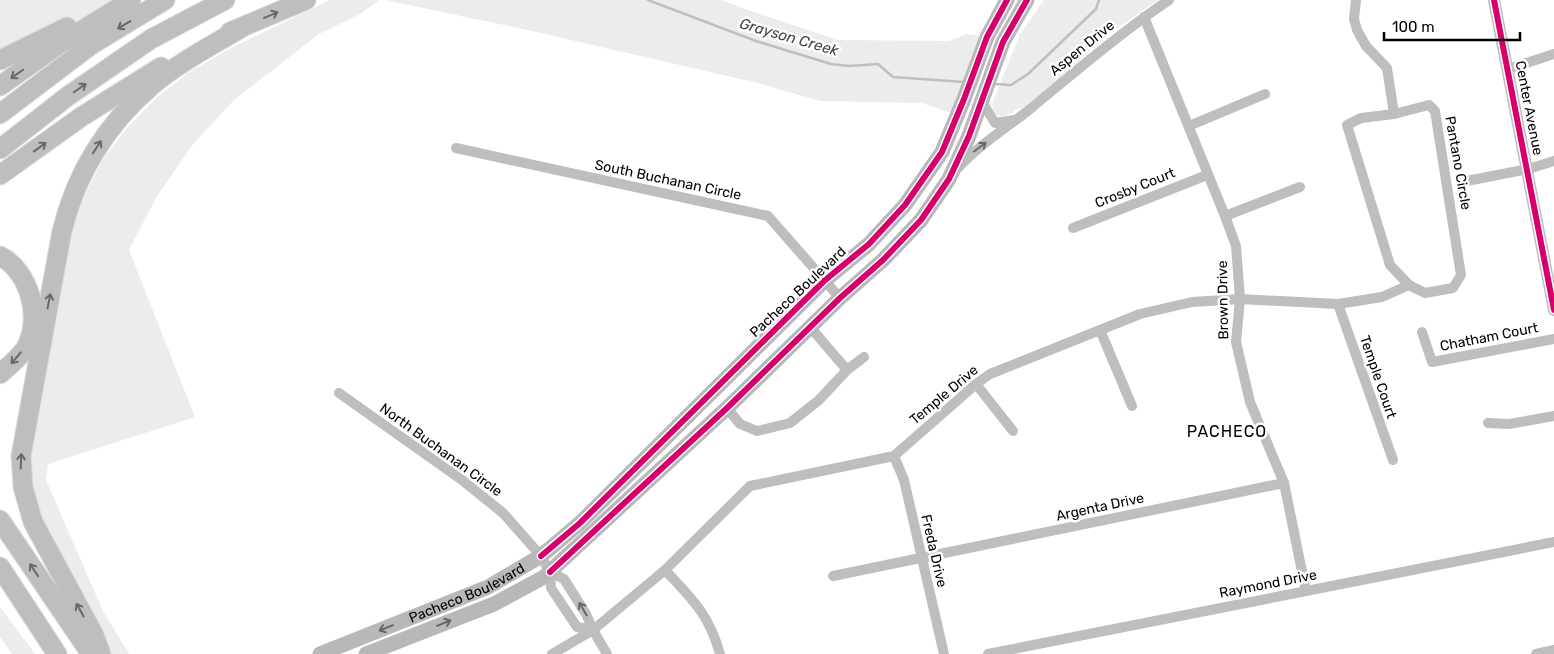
<svg xmlns="http://www.w3.org/2000/svg" width="1554" height="654" font-family="Rubik,sans-serif">
	<style>
		.green { fill: #ececec }
		.lines { fill: none; stroke-linecap: round; stroke-linejoin: round }
		.stream { stroke: #bfbfbf; stroke-width: 2.5 }
		.motorway-casing { stroke: #dbdbdb; stroke-width: 21 }
		.minor { stroke: #bebebe; stroke-width: 10 }
		.tertiary { stroke: #bebebe; stroke-width: 12 }
		.secondary { stroke: #b8b8b8; stroke-width: 15 }
		.motorway { stroke: #bebebe; stroke-width: 19 }
		.cycleway-casing { stroke: #fff; stroke-width: 9 }
		.cycleway { stroke: #d6006c; stroke-width: 6 }
		.oneway { stroke: #686868 }
		.oneway2 { stroke: #656565 }
		.labels { text-anchor: middle; dominant-baseline: central; stroke-width: 5; stroke-linejoin: round; paint-order: stroke }
		.street-label { font-size: 14px; fill: #000; stroke: #fff }
		.water-label { font-size: 15px; font-style: italic; fill: #444; stroke: #fff }
		.quarter-label { font-size: 16px; letter-spacing: 1px; fill: #000; stroke: #fff }
	</style>
	<rect width="100%" height="100%" fill="#fff"/>
	<g class="green">
		<polygon points="0,0 120,0 26,49 0,60"/>
		<polygon points="330,0 380,0 360,14 319,34 234,100 194,143 157,196 129,250 195,417 48,464 46,480 103,611 129,654 111,654 36,508 32,480 31,454 73,229 82,201 102,161 126,129 156,98 188,73 229,49"/>
		<polygon points="385,0 721,0 745,9 838,40 949,41 967,34 987,37 957,115 922,103 820,101 758,83 532,31"/>
		<path d="M 1044,0 L 1158,0 L 1113,31 L 1043,92 L 1020,109 L 1019,108 C 1008,115 995,124 992,104 L 1020,34 Z"/>
		<polygon points="0,607 35,654 12,654 0,637"/>
	</g>
	<g class="lines">
		<g class="stream">
			<polyline points="648,0 756,41 831,64 849,66 878,64 893,77 964,82"/>
			<polyline points="994,84 1011,85 1028,74 1096,9 1099,0"/>
		</g>
		<g class="motorway-casing">
			<g id="motorway">
				<polyline points="230,32 306,0"/>
				<polyline points="0,60 67,27"/>
				<polyline points="0,86 58,45 131,0"/>
				<polyline points="0,114 91,45 165,0"/>
				<polyline points="0,149 68,96 151,39 225,0"/>
				<polyline points="0,175 81,117 161,67"/>
				<path d="M 0,256 C 30,271 43,320 25,349 C 18,359 9,366 0,374"/>
				<polyline points="0,520 91,654"/>
				<polyline points="0,567 57,654"/>
				<path d="M 101,654 L 94,635 L 33,522 L 23,487 L 21,456 L 62,231 C 76,174 106,125 151,86 C 178,63 211,46 241,28"/>
			</g>
		</g>
		<g class="minor">
			<polyline points="1356,0 1354,19 1357,30 1366,46 1387,68 1394,114"/>
			<polyline points="1144,17 1225,216 1236,246 1240,299 1236,342 1250,402 1284,483 1306,591"/>
			<polyline points="1508,69 1554,54"/>
			<polyline points="981,100 995,123 1015,120"/>
			<polygon points="1429,105 1435,111 1461,275 1453,288 1425,293 1409,285 1390,265 1347,125 1361,118 1394,114"/>
			<polyline points="1189,126 1265,94"/>
			<polyline points="456,148 768,216 840,298"/>
			<path d="M 959,167 C 980,144 1005,129 1030,109 C 1075,72 1120,33 1169,0"/>
			<polyline points="1467,181 1528,169 1554,161"/>
			<polyline points="1225,216 1300,187"/>
			<polyline points="1073,228 1207,175"/>
			<polyline points="1338,304 1393,460"/>
			<polyline points="811,328 847,370"/>
			<polyline points="1100,330 1132,406"/>
			<polyline points="1422,332 1432,362 1554,339"/>
			<polyline points="976,384 1013,431"/>
			<polyline points="339,393 462,480 503,513 541,556 550,572 551,588 577,627 593,630 586,614 564,579 550,572"/>
			<polyline points="727,408 740,424 757,431 790,423 819,400 847,370 864,357"/>
			<polyline points="1488,423 1509,424 1554,416"/>
			<polyline points="894,456 904,480 944,654"/>
			<path d="M 665,570 C 692,599 709,614 720,654"/>
			<polyline points="833,576 1284,483"/>
			<polyline points="593,630 607,654"/>
			<polyline points="552,654 593,630 665,570 750,486 894,456 976,384 990,374 1140,314 1192,302 1240,299 1338,304 1382,297 1409,285"/>
			<polyline points="988,654 1554,542"/>
			<polyline points="1536,654 1554,650"/>
		</g>
		<polyline class="tertiary" points="1494,0 1554,310"/>
		<g class="secondary">
			<path id="s1" d="M 320,654 L 488,587 L 541,556 L 580,523 L 824,281 L 869,244 L 905,205 L 942,152 L 964,99 L 987,37 L 1007,0"/>
			<polyline points="366,654 494,604 544,577 727,408 840,298 883,260 921,220 949,179 969,136 1003,42 1027,0"/>
		</g>
		<use href="#motorway" class="motorway"/>
		<g class="cycleway-casing">
			<g id="cycleway">
				<polyline points="1494,0 1554,310"/>
				<polyline points="541,556 580,523 824,281 869,244 905,205 942,152 964,99 987,37 1007,0"/>
				<polyline points="550,572 727,408 840,298 883,260 921,220 949,179 969,136 1003,42 1027,0"/>
			</g>
		</g>
		<use href="#cycleway" class="cycleway"/>
	</g>
	<defs><path id="oneway-shaft" d="M-6 0H5M1.5-3L5.5 0L1.5 3" fill="none" stroke-width="1.6" stroke-linecap="round" stroke-linejoin="round" transform="scale(1.25)"/></defs>
	<g class="oneway">
		<use href="#oneway-shaft" transform="translate(271 15) rotate(-23)"/>
		<use href="#oneway-shaft" transform="translate(124 25) rotate(149)"/>
		<use href="#oneway-shaft" transform="translate(17 74) rotate(145)"/>
		<use href="#oneway-shaft" transform="translate(80 88) rotate(-35)"/>
		<use href="#oneway-shaft" transform="translate(40 147) rotate(-36)"/>
		<use href="#oneway-shaft" transform="translate(97 147) rotate(-57)"/>
		<use href="#oneway-shaft" transform="translate(980 147) rotate(-37)"/>
		<use href="#oneway-shaft" transform="translate(49 301) rotate(-79)"/>
		<use href="#oneway-shaft" transform="translate(16 358) rotate(130)"/>
		<use href="#oneway-shaft" transform="translate(21 461) rotate(-87)"/>
		<use href="#oneway-shaft" transform="translate(34 570) rotate(-124)"/>
		<use href="#oneway-shaft" transform="translate(583 609) rotate(-120)"/>
		<use href="#oneway-shaft" transform="translate(80 610) rotate(-119)"/>
	</g>
	<g class="oneway2">
		<use href="#oneway-shaft" transform="translate(444 623) rotate(-22)"/>
		<use href="#oneway-shaft" transform="translate(386 628) rotate(158)"/>
	</g>
	<g class="labels">
		<g class="street-label">
			<text transform="translate(1082 48) rotate(-39)">Aspen Drive</text>
			<text transform="translate(1529 108) rotate(79)">Center Avenue</text>
			<text transform="translate(1458 163) rotate(80)">Pantano Circle</text>
			<text transform="translate(668 180) rotate(12)">South Buchanan Circle</text>
			<text transform="translate(1135 188) rotate(-22)">Crosby Court</text>
			<text transform="translate(798 292) rotate(-43)">Pacheco Boulevard</text>
			<text transform="translate(1223 300) rotate(-91)">Brown Drive</text>
			<text transform="translate(1489 337) rotate(-11)">Chatham Court</text>
			<text transform="translate(1378 377) rotate(71)">Temple Court</text>
			<text transform="translate(944 395) rotate(-40)">Temple Drive</text>
			<text transform="translate(441 450) rotate(36)">North Buchanan Circle</text>
			<text transform="translate(1100 507) rotate(-12)">Argenta Drive</text>
			<text transform="translate(934 551) rotate(77)">Freda Drive</text>
			<text transform="translate(1268 584) rotate(-11)">Raymond Drive</text>
			<text stroke="none"><textPath href="#s1" startOffset="159">Pacheco Boulevard</textPath></text>
		</g>
		<g class="water-label">
			<text transform="translate(789 37) rotate(16)">Grayson Creek</text>
		</g>
		<g class="quarter-label">
			<text x="1227" y="431">PACHECO</text>
		</g>
	</g>
	<path d="M1384 32v8h136v-8" fill="none" stroke="#000000" stroke-width="2.5"/>
	<text x="1392" y="32" font-size="15" fill="#000000" stroke="#ffffff" stroke-width="4" paint-order="stroke">100 m</text>
</svg>
